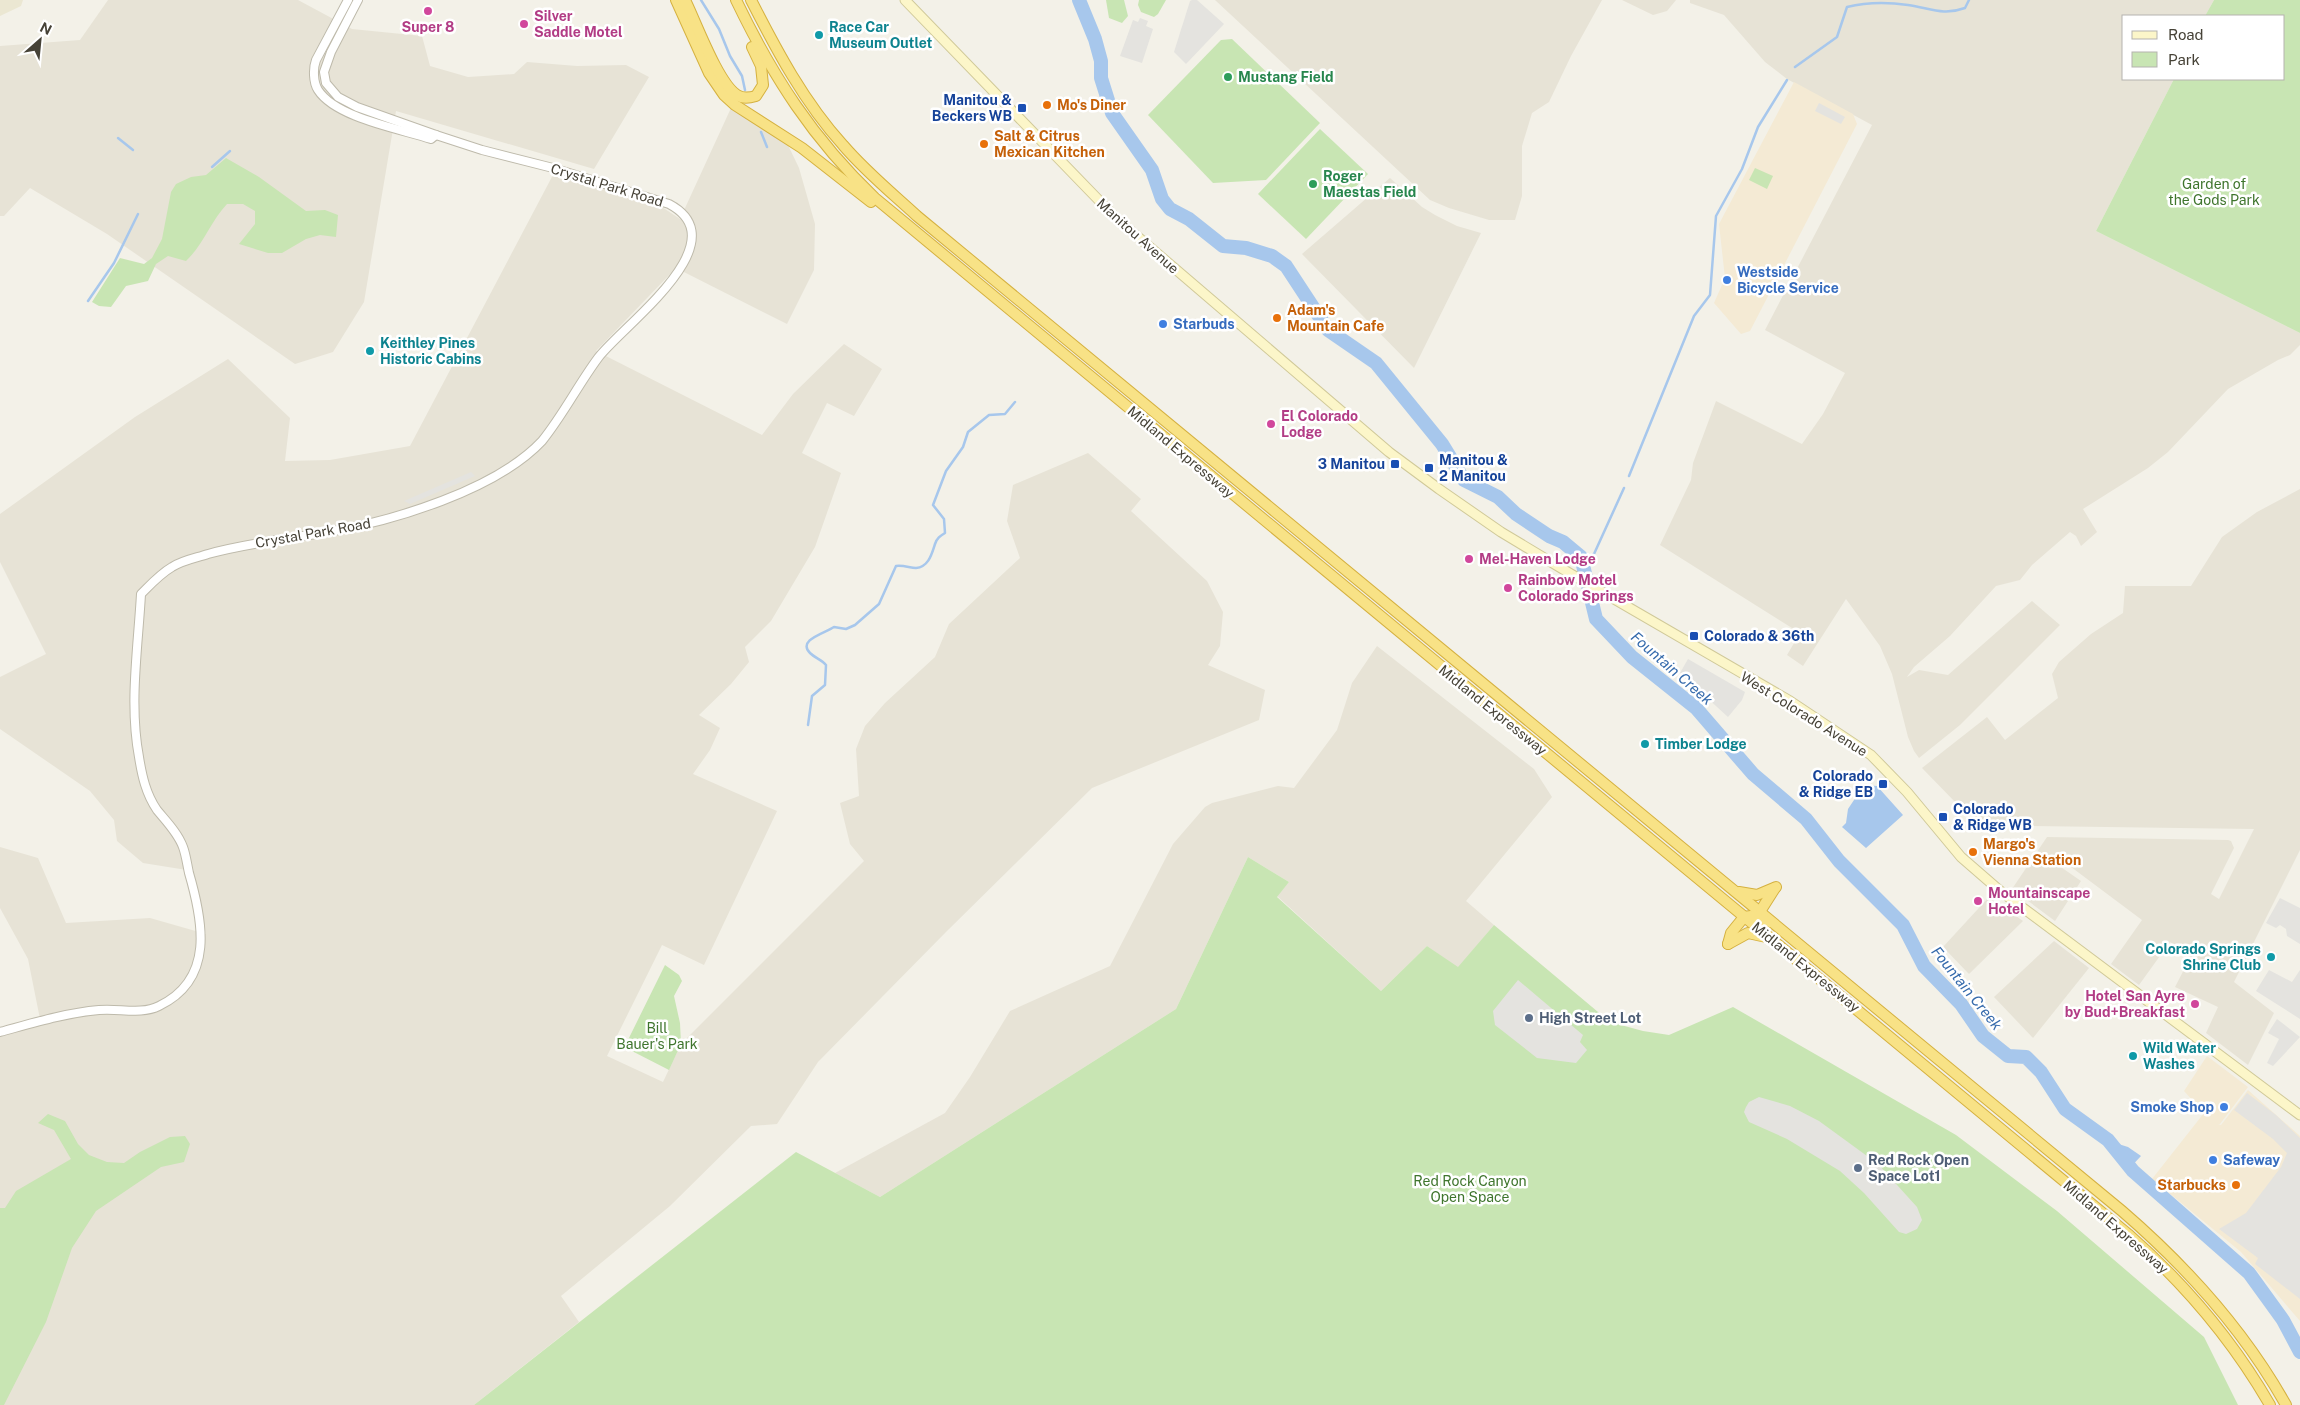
<svg xmlns="http://www.w3.org/2000/svg" width="2300" height="1405" font-family="'Public Sans',sans-serif">
	<style>
		.residential { fill: #e7e3d6 }
		.commercial { fill: #f4ead4 }
		.education { fill: #ebe7d2 }
		.green { fill: #c8e5b3 }
		.parking { fill: #e4e3df }
		.water { fill: #a7c7ec }
		.lines { fill: none; stroke-linecap: round; stroke-linejoin: round }
		.stream { stroke: #a7c7ec; stroke-width: 2.5 }
		.river { stroke: #a7c7ec; stroke-width: 14 }
		.tertiary-casing { stroke: #bebaab; stroke-width: 10 }
		.secondary-casing { stroke: #d0c999; stroke-width: 11 }
		.trunk-casing { stroke: #d5b140; stroke-width: 12 }
		.tertiary { stroke: #fff; stroke-width: 8 }
		.secondary { stroke: #fcf6c9; stroke-width: 9 }
		.trunk { stroke: #f8e286; stroke-width: 10 }
		.hotel-dot { fill: #d1479c; stroke: #fff; stroke-width: 2 }
		.culture-dot { fill: #0f9aa8; stroke: #fff; stroke-width: 2 }
		.leisure-dot { fill: #2e9e5b; stroke: #fff; stroke-width: 2 }
		.food-dot { fill: #e8710a; stroke: #fff; stroke-width: 2 }
		.transit-dot { fill: #1a4fb4; stroke: #fff; stroke-width: 2 }
		.shop-dot { fill: #3f7fe0; stroke: #fff; stroke-width: 2 }
		.service-dot { fill: #5c6f8a; stroke: #fff; stroke-width: 2 }
		.labels { text-anchor: middle; dominant-baseline: central; stroke-width: 5; stroke-linejoin: round; paint-order: stroke }
		.hotel-label { font-size: 14px; font-weight: bold; fill: #b23c85; stroke: #fff; text-anchor: start }
		.culture-label { font-size: 14px; font-weight: bold; fill: #0d838f; stroke: #fff; text-anchor: start }
		.leisure-label { font-size: 14px; font-weight: bold; fill: #27864d; stroke: #fff; text-anchor: start }
		.transit-label { font-size: 14px; font-weight: bold; fill: #164399; stroke: #fff; text-anchor: end }
		.food-label { font-size: 14px; font-weight: bold; fill: #c56008; stroke: #fff; text-anchor: start }
		.park-label { font-size: 14px; fill: #3f752d; stroke: #fff }
		.street-label { font-size: 14px; fill: #464237; stroke: #fff }
		.shop-label { font-size: 14px; font-weight: bold; fill: #366cbe; stroke: #fff; text-anchor: start }
		.service-label { font-size: 14px; font-weight: bold; fill: #4e5e75; stroke: #fff; text-anchor: start }
		.water-label { font-size: 15px; font-style: italic; fill: #366bac; stroke: #fff }
	</style>
	<rect width="100%" height="100%" fill="#f3f1e8"/>
	<g class="residential">
		<polygon points="108,0 298,0 352,29 422,36 430,66 468,77 514,74 527,62 577,66 626,65 649,77 594,169 396,111 364,302 333,352 295,364 107,234 30,188 4,216 0,216 0,46 80,40"/>
		<polygon points="1215,0 1602,0 1571,56 1549,102 1532,113 1522,146 1522,196 1515,220 1489,220 1449,208 1430,200"/>
		<polygon points="1622,0 1676,0 1667,11 1653,15"/>
		<polygon points="1690,0 2214,0 2205,16 2124,16 2124,79 2174,79 2096,231 2300,333 2300,345 2290,355 2278,360 2228,389 2168,452 2148,468 2083,509 2097,532 2081,546 2076,536 2070,532 2032,565 2020,580 1996,586 1950,636 1914,667 1907,677 1919,670 1948,675 2032,601 2060,625 1960,725 1919,758 1914,751 1908,737 1892,674 1880,646 1846,599 1803,666 1787,655 1800,633 1660,545 1691,480 1693,463 1716,401 1802,444 1823,414 1845,373 1765,330 1872,125 1787,79 1765,62 1724,15 1690,3"/>
		<polygon points="731,108 788,145 799,168 815,224 814,270 787,324 676,268 596,351 762,435 793,394 844,344 882,369 854,416 827,403 802,453 841,473 815,547 771,621 745,647 749,662 731,684 699,715 720,728 710,750 693,774 777,811 704,965 662,945 607,1056 663,1082 681,1044 864,861 850,844 840,803 859,796 856,749 865,726 885,703 935,657 949,624 1020,558 1007,521 1013,485 1088,453 1141,499 1131,511 1207,581 1223,612 1220,646 1208,665 1265,690 1259,720 1092,788 946,932 818,1062 777,1124 751,1126 670,1206 561,1296 579,1322 474,1405 0,1405 0,1036 41,1024 28,959 0,908 0,847 38,858 66,923 150,918 206,934 193,871 143,863 117,841 114,820 90,791 0,729 0,677 46,654 0,562 0,514 135,417 228,359 290,418 285,461 330,460 410,446 554,173 659,205 680,219"/>
		<polygon points="1390,178 1422,207 1435,215 1457,226 1481,233 1414,368 1302,254"/>
		<polygon points="2300,489 2300,850 2234,982 2274,1013 2248,1065 2206,1033 2218,1007 2175,987 2191,956 2170,942 2139,985 2111,964 2142,920 2059,858 2055,863 2081,881 2055,921 2012,889 2047,837 2228,840 2231,841 2234,848 2211,894 2219,899 2254,829 2023,826 1994,823 1976,817 1957,804 1922,768 1987,717 2005,740 2058,698 2052,674 2059,662 2091,634 2123,613 2125,586 2191,586 2222,537 2257,512"/>
		<polygon points="1377,646 1534,769 1552,797 1466,901 1494,925 1458,968 1427,946 1381,991 1277,896 1289,882 1248,857 1176,1009 880,1197 835,1173 945,1113 970,1077 1010,1011 1110,966 1173,844 1205,807 1212,803 1278,786 1294,788 1337,730 1352,683"/>
		<polygon points="1989,897 2023,921 1969,974 1943,947"/>
		<polygon points="2054,941 2089,968 2033,1038 1994,997"/>
	</g>
	<g class="commercial">
		<polygon points="1794,82 1853,114 1857,124 1750,331 1741,334 1714,303 1725,278 1719,224"/>
		<polygon points="2207,1056 2248,1087 2220,1124 2218,1124 2221,1125 2248,1090 2300,1136 2300,1321 2241,1252 2152,1179 2204,1113 2184,1091"/>
	</g>
	<polygon class="education" points="0,0 23,0 21,6 0,16"/>
	<g class="green">
		<polygon points="1106,0 1124,0 1128,16 1122,23 1109,18"/>
		<polygon points="1139,0 1166,0 1158,14 1154,17 1141,12 1138,5"/>
		<polygon points="2214,0 2300,0 2300,333 2096,231 2174,79 2284,79 2284,16 2205,16"/>
		<polygon points="1232,39 1320,123 1266,180 1213,183 1148,115 1221,40"/>
		<polygon points="1320,129 1368,174 1306,239 1258,194"/>
		<path d="M 226,158 L 259,177 L 306,211 L 325,210 L 338,215 L 336,237 L 320,235 L 306,239 L 282,253 L 268,253 L 239,244 L 255,224 L 255,211 L 243,204 L 227,204 C 211,221 203,245 186,261 L 168,256 L 156,264 L 148,281 L 126,286 L 111,307 L 99,306 L 92,302 L 120,258 L 144,264 L 152,258 L 162,239 L 171,192 L 176,184 L 191,177 L 206,175 Z"/>
		<polygon points="1755,168 1773,176 1767,189 1749,180"/>
		<polygon points="1248,857 1289,882 1277,897 1381,991 1427,946 1458,967 1494,925 1610,1022 1643,1031 1669,1035 1733,1007 1956,1135 2057,1211 2204,1337 2238,1405 474,1405 796,1152 880,1197 1176,1009"/>
		<polygon points="665,965 679,975 682,981 674,996 680,1023 681,1044 669,1070 628,1049 626,1044"/>
		<polygon points="48,1114 65,1121 78,1144 89,1155 107,1162 124,1163 140,1152 170,1137 185,1136 190,1144 184,1162 161,1167 96,1211 72,1248 46,1322 4,1405 0,1405 0,1208 5,1208 16,1191 71,1159 54,1130 38,1123"/>
	</g>
	<g class="parking">
		<polygon points="1192,0 1197,0 1224,24 1186,64 1174,52 1190,1"/>
		<polygon points="1140,18 1148,21 1146,26 1153,29 1142,63 1120,56 1133,20 1138,22"/>
		<polygon points="1819,103 1845,117 1841,124 1815,111"/>
		<polygon points="471,472 475,476 410,504 404,501"/>
		<polygon points="1688,659 1745,692 1742,700 1728,717 1680,673"/>
		<polygon points="2280,898 2300,908 2300,944 2287,936 2286,929 2280,925 2276,928 2266,923"/>
		<polygon points="2269,970 2292,982 2300,970 2300,1019 2256,991"/>
		<polygon points="1518,980 1583,1035 1580,1042 1587,1050 1576,1063 1537,1058 1495,1025 1493,1011"/>
		<polygon points="2277,1019 2300,1037 2273,1066 2267,1063 2279,1039 2268,1033"/>
		<polygon points="2247,1093 2276,1115 2300,1138 2300,1299 2255,1264 2258,1258 2219,1229 2246,1213 2281,1167 2287,1153 2273,1139 2234,1110"/>
		<polygon points="1759,1097 1790,1106 1819,1121 1878,1164 1917,1207 1922,1220 1917,1229 1906,1234 1899,1232 1864,1193 1840,1171 1787,1139 1749,1122 1744,1112 1746,1107 1749,1102"/>
	</g>
	<g class="water">
		<polygon points="1864,785 1877,786 1903,815 1866,848 1842,827 1846,823 1848,809"/>
		<polygon points="2112,1142 2128,1147 2141,1156 2127,1171 2115,1158 2108,1145"/>
	</g>
	<g class="lines">
		<g class="stream">
			<polyline points="701,0 719,29 730,56 742,76 745,90"/>
			<path d="M 1795,67 L 1837,37 L 1847,7 C 1867,2 1888,2 1908,5 C 1930,8 1943,16 1965,8 L 1969,0"/>
			<polyline points="761,132 767,147"/>
			<polyline points="118,138 133,150"/>
			<polyline points="212,167 230,151"/>
			<polyline points="88,301 114,263 138,214"/>
			<polyline points="1629,476 1694,316 1710,295 1716,216 1742,169 1758,127 1787,80"/>
			<polyline points="1582,561 1594,554 1624,488"/>
			<path d="M 808,725 L 812,696 L 825,685 L 826,665 C 822,660 815,658 810,653 C 797,640 825,633 834,627 L 846,629 L 855,625 L 879,604 L 896,566 C 904,565 910,568 916,568 C 929,567 932,553 935,544 C 937,538 940,536 945,533 L 944,519 L 933,505 L 946,471 L 963,447 L 968,432 L 989,415 L 1005,414 L 1015,402"/>
		</g>
		<polyline class="river" points="1079,0 1095,39 1101,61 1101,78 1112,113 1152,170 1162,199 1170,209 1189,219 1223,246 1246,248 1272,256 1286,266 1328,330 1376,363 1442,444 1464,480 1498,497 1516,514 1549,536 1563,542 1581,557 1596,619 1632,657 1696,708 1753,774 1806,819 1839,861 1903,925 1924,966 1961,1004 1983,1036 2008,1056 2026,1057 2041,1072 2065,1109 2108,1140 2133,1171 2249,1273 2283,1320 2300,1352"/>
		<g class="tertiary-casing">
			<g id="tertiary">
				<path d="M 348,0 L 316,60 C 313,68 313,82 318,90 C 336,118 401,129 431,139 L 436,135"/>
				<path d="M 0,1032 C 33,1023 65,1013 99,1010 C 119,1008 141,1015 159,1006 C 215,979 203,921 189,873 C 187,864 186,855 183,847 C 178,833 166,821 157,810 C 146,794 142,776 139,757 C 129,704 138,648 141,594 C 151,584 160,574 172,567 C 183,560 196,558 208,554 C 247,543 288,539 328,532 C 393,521 496,490 542,441 C 563,415 578,385 598,358 C 622,326 741,242 669,204 L 553,168 L 482,150 L 436,135 L 357,107 L 338,97 L 326,83 L 324,72 L 331,52 L 358,0"/>
			</g>
		</g>
		<g class="secondary-casing">
			<polyline id="secondary" points="905,0 1117,219 1389,452 1439,489 1501,532 1571,574 1790,701 1871,755 1907,792 1961,857 1999,890 2300,1115"/>
		</g>
		<g class="trunk-casing">
			<g id="trunk">
				<polyline points="676,0 709,73 724,95 735,105 802,148 871,202"/>
				<path d="M 685,0 C 696,22 718,83 737,95 C 743,99 749,98 756,96 L 763,85 L 761,66 L 752,47"/>
				<path d="M 736,0 C 773,77 813,139 875,198 L 2128,1234 C 2184,1283 2233,1341 2270,1405"/>
				<path d="M 751,0 C 777,51 804,102 843,145 C 865,171 892,193 917,216 L 2122,1211 C 2187,1267 2244,1330 2286,1405"/>
				<polyline points="1739,892 1757,895 1776,887"/>
				<polyline points="1761,910 1775,888"/>
				<polyline points="1728,944 1731,933 1744,917 1751,916 1770,922"/>
				<polyline points="1728,944 1748,933 1766,937"/>
			</g>
		</g>
		<use href="#tertiary" class="tertiary"/>
		<use href="#secondary" class="secondary"/>
		<use href="#trunk" class="trunk"/>
	</g>
	<g class="hotel-dot">
		<circle cx="428" cy="11" r="5"/>
		<circle cx="524" cy="24" r="5"/>
		<circle cx="1271" cy="424" r="5"/>
		<circle cx="1469" cy="559" r="5"/>
		<circle cx="1508" cy="588" r="5"/>
		<circle cx="1978" cy="901" r="5"/>
		<circle cx="2195" cy="1004" r="5"/>
	</g>
	<g class="culture-dot">
		<circle cx="819" cy="35" r="5"/>
		<circle cx="370" cy="351" r="5"/>
		<circle cx="1645" cy="744" r="5"/>
		<circle cx="2271" cy="957" r="5"/>
		<circle cx="2133" cy="1056" r="5"/>
	</g>
	<g class="leisure-dot">
		<circle cx="1228" cy="77" r="5"/>
		<circle cx="1313" cy="184" r="5"/>
	</g>
	<g class="food-dot">
		<circle cx="1047" cy="105" r="5"/>
		<circle cx="984" cy="144" r="5"/>
		<circle cx="1277" cy="318" r="5"/>
		<circle cx="1973" cy="852" r="5"/>
		<circle cx="2236" cy="1185" r="5"/>
	</g>
	<g class="transit-dot">
		<rect x="1017" y="103" width="10" height="10" rx="2.5"/>
		<rect x="1390" y="459" width="10" height="10" rx="2.5"/>
		<rect x="1424" y="463" width="10" height="10" rx="2.5"/>
		<rect x="1689" y="631" width="10" height="10" rx="2.5"/>
		<rect x="1878" y="779" width="10" height="10" rx="2.5"/>
		<rect x="1938" y="812" width="10" height="10" rx="2.5"/>
	</g>
	<g class="shop-dot">
		<circle cx="1727" cy="280" r="5"/>
		<circle cx="1163" cy="324" r="5"/>
		<circle cx="2224" cy="1107" r="5"/>
		<circle cx="2213" cy="1160" r="5"/>
	</g>
	<g class="service-dot">
		<circle cx="1529" cy="1018" r="5"/>
		<circle cx="1858" cy="1168" r="5"/>
	</g>
	<g class="labels">
		<g class="hotel-label">
			<text x="534" y="16">Silver<tspan x="534" dy="16">Saddle Motel</tspan></text>
			<text x="428" y="27" text-anchor="middle">Super 8</text>
			<text x="1281" y="416">El Colorado<tspan x="1281" dy="16">Lodge</tspan></text>
			<text x="1479" y="559">Mel-Haven Lodge</text>
			<text x="1518" y="580">Rainbow Motel<tspan x="1518" dy="16">Colorado Springs</tspan></text>
			<text x="1988" y="893">Mountainscape<tspan x="1988" dy="16">Hotel</tspan></text>
			<text x="2185" y="996" text-anchor="end">Hotel San Ayre<tspan x="2185" dy="16">by Bud+Breakfast</tspan></text>
		</g>
		<g class="culture-label">
			<text x="829" y="27">Race Car<tspan x="829" dy="16">Museum Outlet</tspan></text>
			<text x="380" y="343">Keithley Pines<tspan x="380" dy="16">Historic Cabins</tspan></text>
			<text x="1655" y="744">Timber Lodge</text>
			<text x="2261" y="949" text-anchor="end">Colorado Springs<tspan x="2261" dy="16">Shrine Club</tspan></text>
			<text x="2143" y="1048">Wild Water<tspan x="2143" dy="16">Washes</tspan></text>
		</g>
		<g class="leisure-label">
			<text x="1238" y="77">Mustang Field</text>
			<text x="1323" y="176">Roger<tspan x="1323" dy="16">Maestas Field</tspan></text>
		</g>
		<g class="transit-label">
			<text x="1012" y="100">Manitou &amp;<tspan x="1012" dy="16">Beckers WB</tspan></text>
			<text x="1439" y="460" text-anchor="start">Manitou &amp;<tspan x="1439" dy="16">2 Manitou</tspan></text>
			<text x="1385" y="464">3 Manitou</text>
			<text x="1704" y="636" text-anchor="start">Colorado &amp; 36th</text>
			<text x="1873" y="776">Colorado<tspan x="1873" dy="16">&amp; Ridge EB</tspan></text>
			<text x="1953" y="809" text-anchor="start">Colorado<tspan x="1953" dy="16">&amp; Ridge WB</tspan></text>
		</g>
		<g class="food-label">
			<text x="1057" y="105">Mo's Diner</text>
			<text x="994" y="136">Salt &amp; Citrus<tspan x="994" dy="16">Mexican Kitchen</tspan></text>
			<text x="1287" y="310">Adam's<tspan x="1287" dy="16">Mountain Cafe</tspan></text>
			<text x="1983" y="844">Margo's<tspan x="1983" dy="16">Vienna Station</tspan></text>
			<text x="2226" y="1185" text-anchor="end">Starbucks</text>
		</g>
		<g class="park-label">
			<text x="2214" y="184">Garden of<tspan x="2214" dy="16">the Gods Park</tspan></text>
			<text x="657" y="1028">Bill<tspan x="657" dy="16">Bauer's Park</tspan></text>
			<text x="1470" y="1181">Red Rock Canyon<tspan x="1470" dy="16">Open Space</tspan></text>
		</g>
		<g class="street-label">
			<text transform="translate(607 185) rotate(17)">Crystal Park Road</text>
			<text transform="translate(1138 236) rotate(42)">Manitou Avenue</text>
			<text transform="translate(1181 452) rotate(40)">Midland Expressway</text>
			<text transform="translate(313 533) rotate(-10)">Crystal Park Road</text>
			<text transform="translate(1493 710) rotate(39)">Midland Expressway</text>
			<text transform="translate(1804 714) rotate(32)">West Colorado Avenue</text>
			<text transform="translate(1806 967) rotate(39)">Midland Expressway</text>
			<text transform="translate(2116 1227) rotate(41)">Midland Expressway</text>
		</g>
		<g class="shop-label">
			<text x="1737" y="272">Westside<tspan x="1737" dy="16">Bicycle Service</tspan></text>
			<text x="1173" y="324">Starbuds</text>
			<text x="2214" y="1107" text-anchor="end">Smoke Shop</text>
			<text x="2223" y="1160">Safeway</text>
		</g>
		<g class="service-label">
			<text x="1539" y="1018">High Street Lot</text>
			<text x="1868" y="1160">Red Rock Open<tspan x="1868" dy="16">Space Lot1</tspan></text>
		</g>
		<g class="water-label">
			<text transform="translate(1672 668) rotate(41)">Fountain Creek</text>
			<text transform="translate(1967 988) rotate(51)">Fountain Creek</text>
		</g>
	</g>
	<rect x="2122" y="15" width="162" height="65" fill="#ffffff" stroke="#b5b3af"/>
	<rect x="2132" y="31" width="25" height="8" fill="#fcf6c9" stroke="#b5b3af"/>
	<text x="2168" y="40" font-size="15" fill="#464237">Road</text>
	<rect x="2132" y="52" width="25" height="15" fill="#c8e5b3" stroke="#b5b3af"/>
	<text x="2168" y="65" font-size="15" fill="#464237">Park</text>
	<g transform="translate(40 40) rotate(27)" stroke="#ffffff" stroke-width="4" paint-order="stroke">
	<path d="M0-4L9 19L0 12L-9 19Z" fill="#464237"/>
	<text y="-8" font-size="14" font-weight="bold" text-anchor="middle" fill="#464237">N</text>
	</g>
</svg>
